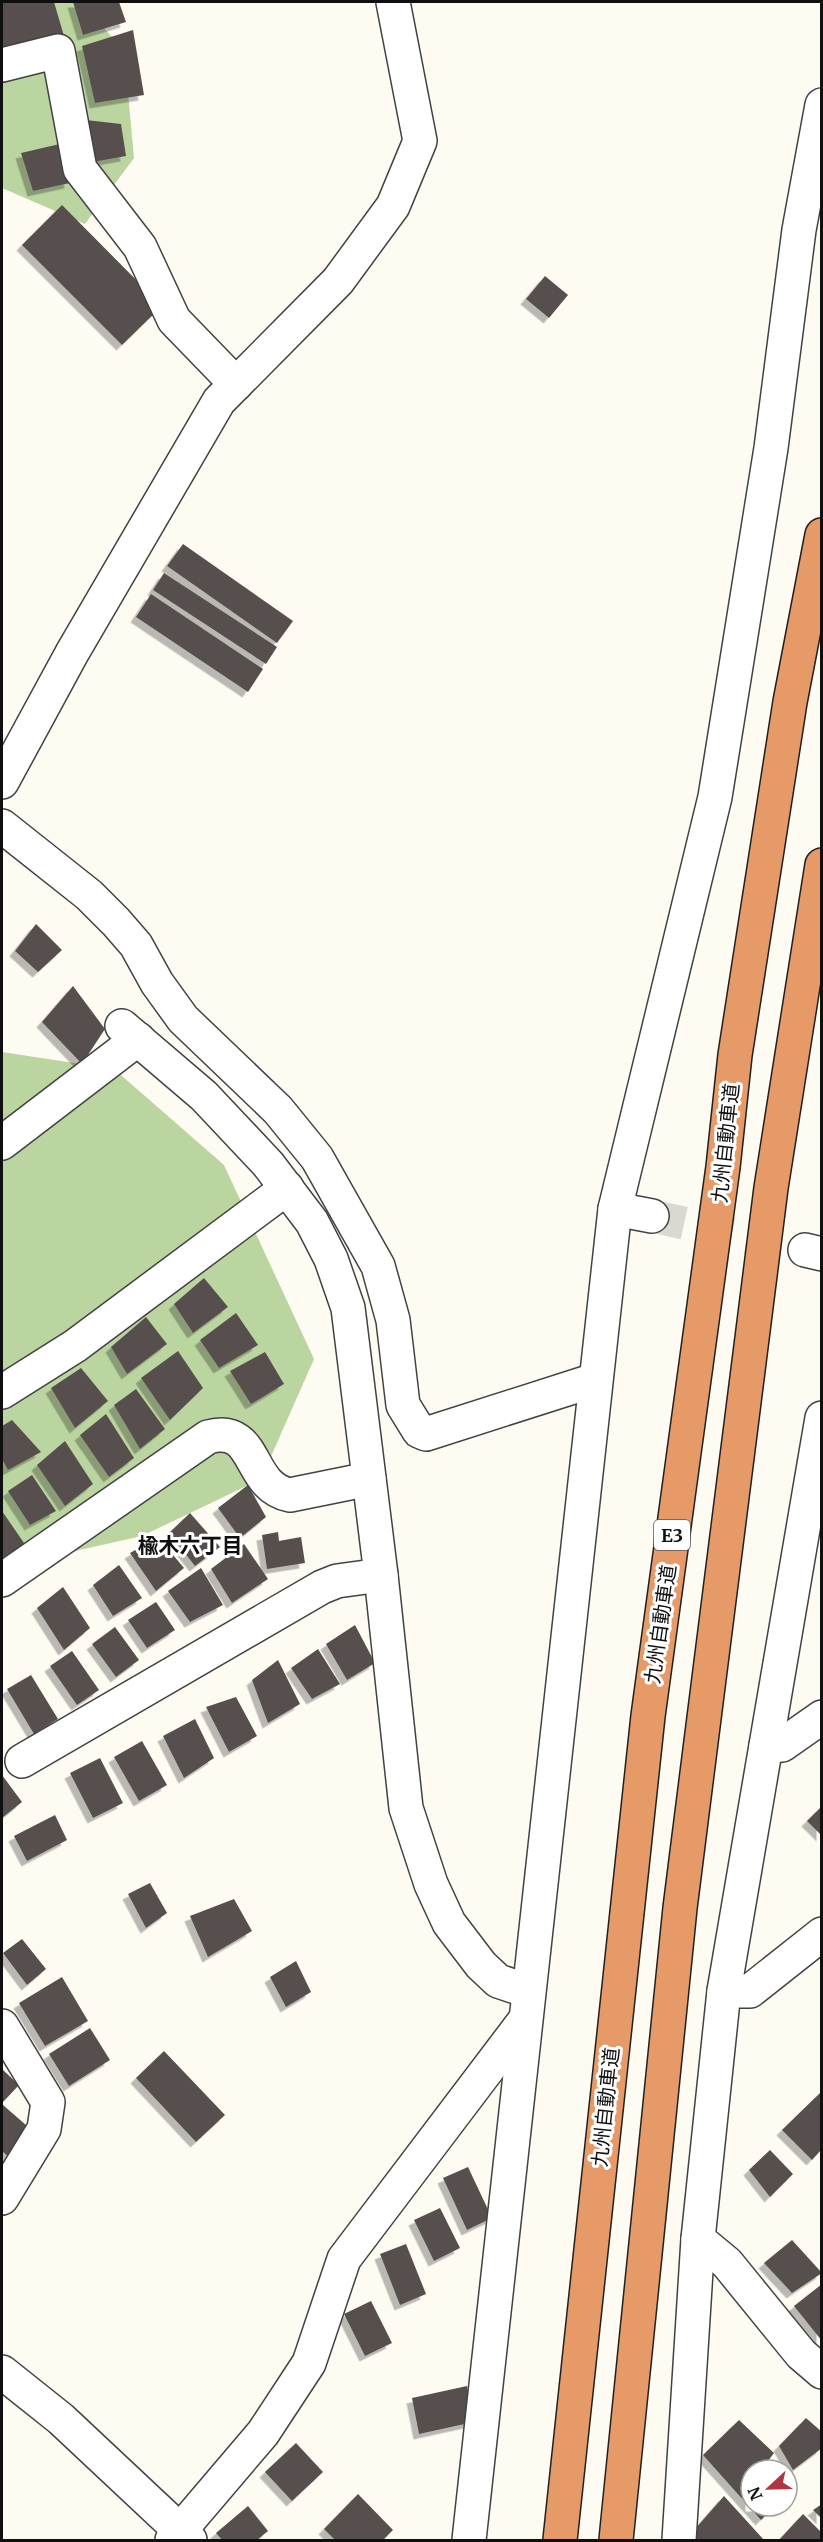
<svg xmlns="http://www.w3.org/2000/svg" width="823" height="2542" font-family="Merriweather,'Noto Sans JP',serif">
	<style>
		.forest { fill: #bbd5a0 }
		.building { fill: #57504d; filter: url(#shadow) }
		.lines { fill: none; stroke-linecap: round; stroke-linejoin: round }
		.minor-tunnel { stroke: #dad8d1; stroke-width: 33; stroke-dasharray: 33 16; stroke-linecap: butt }
		.minor-casing { stroke: #424242; stroke-width: 36 }
		.motorway-casing { stroke: #202020; stroke-width: 36 }
		.minor { stroke: #fff; stroke-width: 33 }
		.motorway { stroke: #e69a68; stroke-width: 33 }
		.labels { text-anchor: middle; dominant-baseline: central; stroke-width: 6; stroke-linejoin: round; paint-order: stroke }
		.shield { fill: #fff; stroke: #575757; stroke-width: 1.5 }
		.shield-label { font-size: 18px; font-weight: bold; fill: #0f0f0f }
		.street-label { font-size: 20px; fill: #0f0f0f; stroke: #fff }
		.neighbourhood-label { font-size: 21px; font-weight: bold; fill: #0f0f0f; stroke: #fff }
	</style>
	<defs>
		<filter id="shadow"><feDropShadow dx="-5.5" dy="5.5" stdDeviation="0" flood-color="#0004"/></filter>
	</defs>
	<rect width="100%" height="100%" fill="#fefbf3"/>
	<g class="forest">
		<polygon points="2,2 80,2 124,50 134,158 85,224 2,188"/>
		<polygon points="2,1052 114,1069 224,1165 314,1359 261,1479 142,1536 44,1558 2,1563"/>
	</g>
	<g class="building">
		<polygon points="2,2 54,2 64,36 2,55"/>
		<polygon points="73,2 119,2 126,22 83,35"/>
		<polygon points="133,30 144,95 95,103 82,46"/>
		<polygon points="86,120 121,124 126,156 93,162"/>
		<polygon points="64,143 70,183 33,191 21,153"/>
		<polygon points="62,205 162,306 122,345 22,245"/>
		<polygon points="545,276 568,295 549,318 526,299"/>
		<polygon points="183,544 293,621 277,643 167,566"/>
		<polygon points="164,573 277,647 266,664 153,590"/>
		<polygon points="151,594 263,669 248,692 136,617"/>
		<polygon points="36,924 62,950 38,972 15,951"/>
		<polygon points="73,986 105,1029 82,1064 42,1022"/>
		<polygon points="204,1278 228,1307 193,1333 174,1304"/>
		<polygon points="236,1313 258,1345 219,1368 200,1340"/>
		<polygon points="146,1317 167,1344 127,1374 111,1347"/>
		<polygon points="178,1351 203,1388 170,1420 141,1378"/>
		<polygon points="265,1352 284,1384 251,1404 230,1371"/>
		<polygon points="81,1368 108,1401 75,1428 51,1388"/>
		<polygon points="136,1389 165,1429 140,1449 114,1405"/>
		<polygon points="106,1414 134,1458 109,1477 80,1435"/>
		<polygon points="12,1420 41,1452 8,1470 2,1459 2,1426"/>
		<polygon points="65,1441 93,1484 65,1506 37,1465"/>
		<polygon points="32,1475 56,1511 30,1525 8,1491"/>
		<polygon points="248,1485 266,1517 240,1538 218,1508"/>
		<polygon points="2,1511 24,1543 2,1569"/>
		<polygon points="190,1513 220,1547 195,1566 169,1533"/>
		<polygon points="278,1532 279,1541 301,1537 305,1563 267,1569 262,1535"/>
		<polygon points="158,1537 184,1568 156,1591 130,1553"/>
		<polygon points="244,1544 268,1579 232,1603 211,1569"/>
		<polygon points="119,1565 142,1598 113,1616 93,1585"/>
		<polygon points="201,1568 223,1605 190,1622 168,1591"/>
		<polygon points="63,1587 90,1628 64,1650 37,1608"/>
		<polygon points="156,1602 175,1630 147,1648 128,1620"/>
		<polygon points="355,1625 375,1663 347,1680 326,1644"/>
		<polygon points="115,1627 139,1660 116,1677 92,1644"/>
		<polygon points="318,1649 340,1684 312,1699 291,1668"/>
		<polygon points="72,1651 99,1690 77,1705 50,1666"/>
		<polygon points="278,1660 300,1704 268,1723 252,1680"/>
		<polygon points="31,1675 58,1719 34,1734 7,1689"/>
		<polygon points="236,1697 257,1736 229,1752 206,1707"/>
		<polygon points="195,1719 214,1758 184,1778 163,1736"/>
		<polygon points="142,1741 167,1785 139,1801 114,1757"/>
		<polygon points="100,1758 123,1803 93,1818 70,1773"/>
		<polygon points="2,1775 22,1802 2,1818"/>
		<polygon points="822,1806 822,1836 807,1821"/>
		<polygon points="55,1815 67,1840 27,1861 14,1836"/>
		<polygon points="150,1883 167,1913 146,1928 128,1894"/>
		<polygon points="234,1899 252,1931 208,1957 190,1916"/>
		<polygon points="22,1939 46,1969 27,1985 3,1953"/>
		<polygon points="296,1961 311,1992 286,2007 270,1977"/>
		<polygon points="62,1977 88,2021 45,2046 19,2003"/>
		<polygon points="90,2028 110,2060 69,2086 49,2054"/>
		<polygon points="164,2051 225,2115 196,2142 136,2078"/>
		<polygon points="2,2069 19,2085 2,2103"/>
		<polygon points="820,2093 822,2149 812,2160 782,2130"/>
		<polygon points="3,2105 34,2132 11,2159 2,2151 2,2107"/>
		<polygon points="770,2150 793,2174 770,2197 749,2170"/>
		<polygon points="468,2167 492,2218 467,2230 443,2178"/>
		<polygon points="440,2208 460,2248 434,2261 414,2220"/>
		<polygon points="792,2240 822,2273 792,2293 764,2263"/>
		<polygon points="406,2244 426,2294 400,2305 380,2254"/>
		<polygon points="822,2284 822,2341 794,2306"/>
		<polygon points="371,2301 392,2343 365,2356 344,2314"/>
		<polygon points="467,2386 474,2422 419,2434 412,2398"/>
		<polygon points="806,2418 822,2432 822,2448 793,2470 779,2446"/>
		<polygon points="739,2420 774,2453 765,2465 769,2470 751,2470 751,2506 775,2506 761,2520 703,2455"/>
		<polygon points="296,2443 323,2472 292,2501 265,2472"/>
		<polygon points="358,2494 393,2530 383,2540 335,2540 324,2529"/>
		<polygon points="724,2496 764,2540 691,2540 688,2537"/>
		<polygon points="822,2504 822,2519 813,2510"/>
		<polygon points="248,2506 268,2531 257,2540 222,2540 216,2533"/>
		<polygon points="803,2514 822,2533 822,2540 779,2540"/>
	</g>
	<g class="lines">
		<polyline class="minor-tunnel" points="652,1216 805,1250"/>
		<g class="minor-casing">
			<g id="minor">
				<polyline points="2,65 58,51 80,169 140,247 174,320 236,384"/>
				<polyline points="2,782 72,653 219,401 338,281 393,206 420,141 393,2"/>
				<polyline points="2,826 89,895 116,922 136,945 157,983 183,1019 278,1110 317,1158 378,1266 393,1320 403,1405 419,1431 426,1434 595,1380"/>
				<polyline points="122,1026 204,1096 268,1164 312,1222 331,1259 348,1308 381,1575 406,1808 431,1884 449,1923 481,1965 498,1981 528,1991"/>
				<polyline points="2,1143 138,1039"/>
				<polyline points="615,1209 652,1216"/>
				<polyline points="805,1250 822,1254"/>
				<polyline points="2,1392 75,1346 287,1188"/>
				<path d="M 2,1580 L 208,1437 C 259,1423 246,1487 290,1495 L 369,1479"/>
				<polyline points="766,1746 782,1745 822,1717"/>
				<polyline points="22,1761 322,1587 337,1581 381,1575"/>
				<polyline points="724,1991 750,1991 822,1934"/>
				<polyline points="2,2026 48,2102 44,2129 2,2198"/>
				<polyline points="698,2239 727,2263 801,2354 822,2372"/>
				<polyline points="2,2372 61,2419 190,2540"/>
				<polyline points="172,2540 263,2433 309,2363 344,2259 525,2020"/>
				<polyline points="469,2540 615,1209 715,797 771,448 799,230 822,105"/>
				<polyline points="679,2540 698,2239 724,1991 822,1418"/>
			</g>
		</g>
		<g class="motorway-casing">
			<g id="motorway">
				<polyline points="560,2540 648,1716 723,1167 735,1055 790,702 822,535"/>
				<polyline points="616,2540 680,1908 771,1188 822,865"/>
			</g>
		</g>
		<use href="#minor" class="minor"/>
		<use href="#motorway" class="motorway"/>
	</g>
	<g class="labels">
		<rect class="shield" x="654" y="1520" width="36" height="30" rx="4.5"/>
		<g class="shield-label">
			<text x="672" y="1535">E3</text>
		</g>
		<g class="street-label">
			<text transform="translate(725 1143) rotate(-84)">九州自動車道</text>
			<text transform="translate(660 1624) rotate(-82)">九州自動車道</text>
			<text transform="translate(605 2107) rotate(-84)">九州自動車道</text>
		</g>
		<g class="neighbourhood-label">
			<text x="190" y="1545">楡木六丁目</text>
		</g>
	</g>
	<rect width="823" height="2542" fill="none" stroke="#0f0f0f" stroke-width="6"/>
	<g transform="translate(769 2488) rotate(248)"><circle r="28" fill="#ffffff" stroke="#9f9f9f" stroke-width="1.5"/>
	<path d="M0-4.5L10 22L0 15L-10 22Z" fill="#b33442"/>
	<text y="-9" font-size="16" font-weight="bold" text-anchor="middle" fill="#0f0f0f">N</text>
	</g>
</svg>
